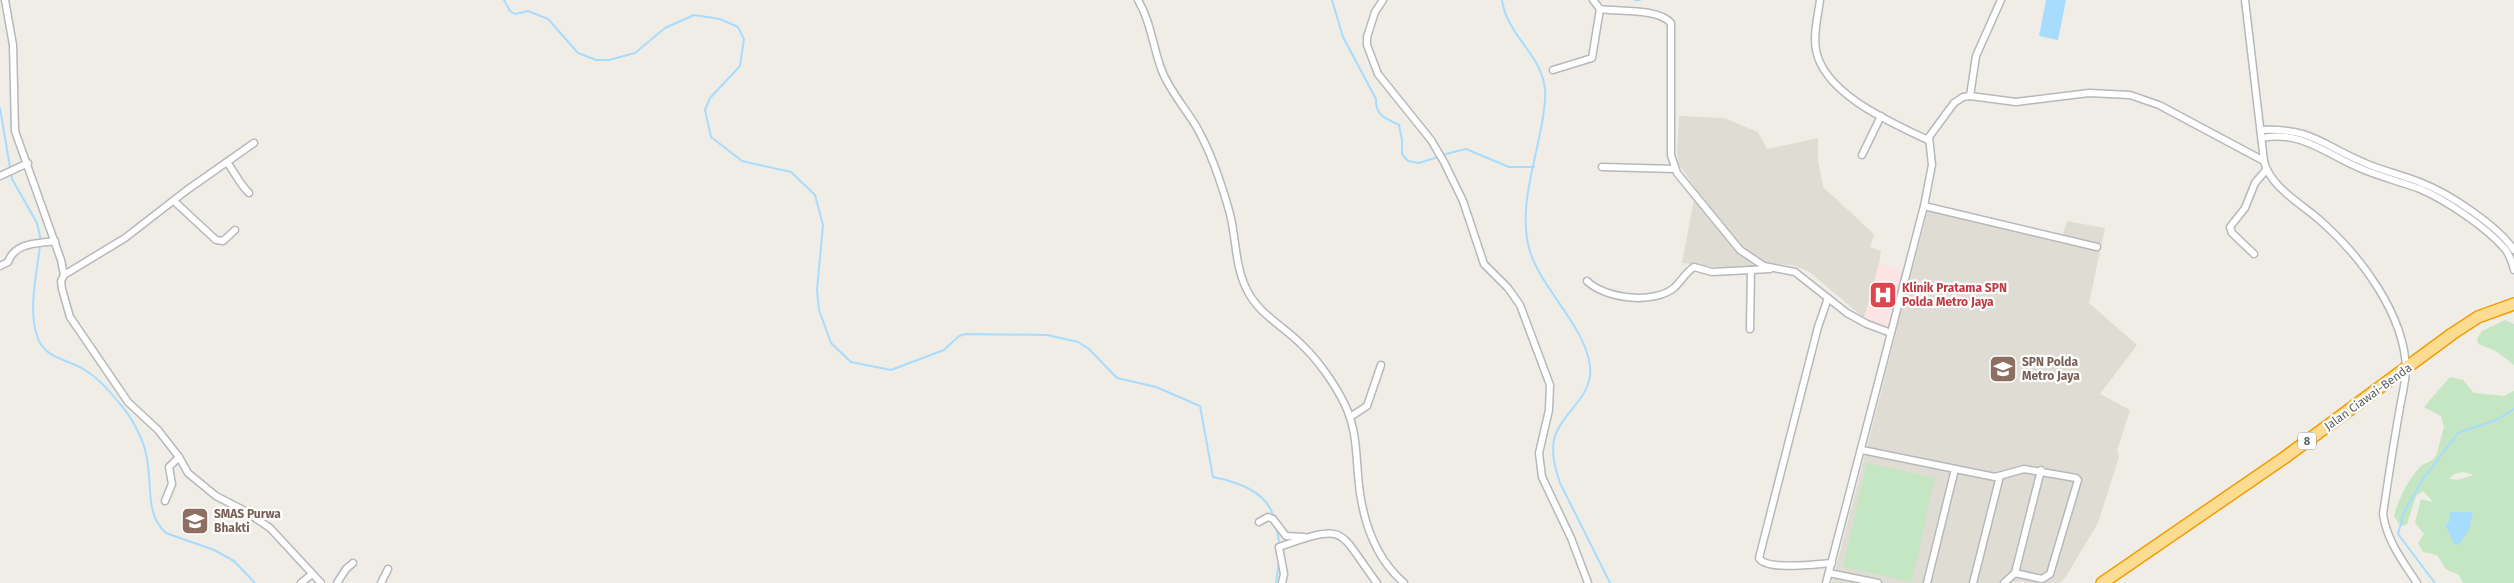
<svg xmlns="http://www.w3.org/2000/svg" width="2514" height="583" font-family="'Fira Sans',sans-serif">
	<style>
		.education { fill: #dfdcd4 }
		.medical { fill: #fbe4e3 }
		.green { fill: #c5e6c3; fill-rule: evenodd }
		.water { fill: #a8dcfe }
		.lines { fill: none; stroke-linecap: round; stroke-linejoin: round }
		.stream { stroke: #a8dcfe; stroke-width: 2 }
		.street-casing { stroke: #b6b8bc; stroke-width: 9 }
		.highway-casing { stroke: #f29d04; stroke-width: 14 }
		.street { stroke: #fff; stroke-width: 6 }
		.highway { stroke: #fbdc91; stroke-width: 11 }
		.labels { text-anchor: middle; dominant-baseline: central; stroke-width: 4.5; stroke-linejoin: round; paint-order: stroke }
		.shield { fill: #fff; stroke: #8e9194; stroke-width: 1 }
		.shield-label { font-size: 11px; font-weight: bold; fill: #5d6266 }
		.health-label { font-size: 12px; font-weight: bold; fill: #be3a42; stroke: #fff; text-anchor: start }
		.education-label { font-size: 12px; font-weight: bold; fill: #785e54; stroke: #fff; text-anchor: start }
		.street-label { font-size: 12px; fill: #5d6266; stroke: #fff }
	</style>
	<rect width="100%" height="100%" fill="#f0ede6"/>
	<polygon class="education" points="1679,116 1724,118 1758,132 1767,149 1818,138 1818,160 1823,187 1874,234 1870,247 1881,251 1879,263 1911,275 1929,207 2061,239 2067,221 2105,228 2089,303 2137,345 2100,394 2130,410 2117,451 2119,457 2098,523 2065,578 2059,583 2025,583 2022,581 2011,583 1832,583 1897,330 1864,318 1808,271 1792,265 1769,264 1742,270 1682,263 1696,189 1679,165 1677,152"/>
	<polygon class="medical" points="1879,263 1902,271 1888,327 1864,318"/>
	<g class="green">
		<polygon points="2505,320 2514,324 2514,365 2496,351 2478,344 2477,339 2482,331"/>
		<path d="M 2450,377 L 2463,380 L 2474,393 L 2504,396 L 2514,391 L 2514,583 L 2463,583 L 2459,575 L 2446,569 L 2437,555 L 2423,552 L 2418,543 L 2424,534 L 2415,523 L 2421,499 L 2433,502 L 2423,491 L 2416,496 L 2407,524 L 2403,526 L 2399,524 L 2394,516 C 2399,498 2407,481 2420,467 C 2425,462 2433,462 2436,456 L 2444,427 L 2441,416 L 2424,407 ZM 2463,472 L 2474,475 L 2457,480 L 2449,479 L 2454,474 Z"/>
		<polygon points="1867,463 1935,478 1912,582 1843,567"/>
	</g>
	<g class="water">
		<polygon points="2046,0 2066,0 2058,40 2039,36"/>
		<polygon points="2450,512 2473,512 2469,530 2458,545 2455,545 2445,525 2449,522"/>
	</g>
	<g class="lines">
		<g class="stream">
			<path d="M 504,0 L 510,11 L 515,14 L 528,11 L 548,19 L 578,53 L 596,60 L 609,60 L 635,53 L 665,28 L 694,15 L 720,19 L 738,27 L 744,39 L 740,66 L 710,98 L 705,110 L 711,137 L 742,161 L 791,172 L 815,195 L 823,225 L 817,290 L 819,310 L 831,343 L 851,362 L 891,370 L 944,350 L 959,336 L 966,334 L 1047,335 L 1078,342 L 1089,349 L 1117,378 L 1156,387 L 1200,406 L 1213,477 C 1237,482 1267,491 1274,518"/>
			<path d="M 1332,0 L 1343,37 L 1376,99 C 1375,115 1386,119 1399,125 L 1402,140 L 1402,154 L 1408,161 L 1419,163 L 1438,157"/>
			<path d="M 1502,0 C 1507,36 1542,54 1545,90 C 1546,99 1544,108 1543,117 C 1537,158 1518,206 1529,248 C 1539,287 1585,325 1590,366 C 1593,395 1568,408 1557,431 C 1549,447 1555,468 1560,483 L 1610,583"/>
			<polyline points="1635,0 1640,0"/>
			<polyline points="0,108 12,179 37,223 41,241"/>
			<polyline points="1442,155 1466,149 1509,167 1534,167"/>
			<path d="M 40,245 C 37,274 28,308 37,336 C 44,359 68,359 85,370 C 98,378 110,391 120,404 C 131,416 143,438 146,454 C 153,480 144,514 166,533 L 214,550 L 234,561 L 255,583"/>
			<polyline points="1276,527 1280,545"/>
			<polyline points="1276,583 1279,562"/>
			<polyline points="2435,583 2398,534 2404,512 2423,479 2458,433 2496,420 2514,409"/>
		</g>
		<g class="street-casing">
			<g id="street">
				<polyline points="5,0 13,45 15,131 61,260 64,275 61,281 62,289 70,317 128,402 158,430 179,457 188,473 216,496 245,511 270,528 321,583"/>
				<path d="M 1138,0 C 1151,22 1153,48 1162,71 C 1170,91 1185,108 1196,126 C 1211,152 1222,185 1230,214 C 1236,238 1235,265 1246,288 C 1257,313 1282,325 1301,344 C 1318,360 1335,384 1345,405 C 1356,428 1356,450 1358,475 C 1361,515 1373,556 1404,583"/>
				<polyline points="1383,0 1375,12 1367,37 1367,45 1378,74 1431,140 1444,162 1463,201 1484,264 1508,288 1520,305 1550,385 1549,410 1539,453 1542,477 1571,538 1588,583"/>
				<path d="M 1593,0 L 1600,9 C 1619,12 1658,8 1671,23 L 1671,155 L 1677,173 L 1740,250 L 1764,266 L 1795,272 L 1847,313 L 1867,324 L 1891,333"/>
				<path d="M 1820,0 C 1818,16 1813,34 1816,50 C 1824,94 1892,123 1928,140"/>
				<polyline points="2245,0 2264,161"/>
				<polyline points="1553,70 1592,58 1600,9"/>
				<polyline points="1970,96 1976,56 2001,0"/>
				<path d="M 2261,130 C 2314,128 2321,145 2365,163 C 2383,171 2403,175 2422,183 C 2450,194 2498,226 2514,250"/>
				<path d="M 2262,138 C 2302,130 2327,155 2362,169 C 2381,177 2401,182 2420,189 C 2446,200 2486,227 2505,249 C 2510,255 2512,262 2514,270"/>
				<polyline points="1862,155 1881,116"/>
				<path d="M 227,162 C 235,173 239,183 249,193"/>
				<polyline points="1602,167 1675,169"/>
				<polyline points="0,176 28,163"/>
				<polyline points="174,201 216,240 223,241 235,230"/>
				<polyline points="1924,206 2097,247"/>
				<polyline points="2254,254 2232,233 2230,227 2245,208 2255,183 2266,170"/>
				<path d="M 0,266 L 8,262 C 15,242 37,244 55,241"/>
				<polyline points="64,275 125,238 187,190 254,143"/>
				<path d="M 1587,281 C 1605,299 1655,305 1675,287 C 1682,280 1686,272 1694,267 L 1712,272 L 1770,269"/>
				<path d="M 1828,298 L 1818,327 L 1759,558 C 1766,571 1817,564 1832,563"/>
				<polyline points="1750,329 1751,270"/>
				<polyline points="1350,417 1367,406 1381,365"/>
				<polyline points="1862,450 1995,477 2024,469 2076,478 2078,480 2050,574 2042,579 2015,573 2004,583"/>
				<polyline points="165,501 172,484 169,467 179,457"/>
				<polyline points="1259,522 1268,517 1273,519 1286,536 1304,537"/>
				<polyline points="1829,573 1878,583"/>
				<polyline points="2015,573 2041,470"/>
				<polyline points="301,583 312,574"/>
				<polyline points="337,583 346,569 353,563"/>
				<polyline points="381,583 388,569"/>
				<path d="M 1282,583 L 1284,574 L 1279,547 C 1349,522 1337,530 1377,583"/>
				<path d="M 1826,583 L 1924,206 L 1932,165 L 1929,137 L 1954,103 L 1963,97 L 1970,96 L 2016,102 L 2089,93 L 2130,95 L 2159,105 L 2264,161 C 2270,188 2304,205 2323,223 C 2361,257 2404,314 2406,368 C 2406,382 2401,399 2399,413 C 2393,447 2388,480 2383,514 C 2387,541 2402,560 2417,583"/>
				<polyline points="1927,583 1955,469"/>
				<polyline points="1973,583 2000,476"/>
			</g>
		</g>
		<g class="highway-casing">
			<polyline id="highway" points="2102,583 2284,458 2452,334 2478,317 2514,304"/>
		</g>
		<use href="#street" class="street"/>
		<use href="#highway" class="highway"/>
	</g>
	<defs>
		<g id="hospital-square" transform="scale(1.4375)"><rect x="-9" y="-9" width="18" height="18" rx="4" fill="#e0444e" stroke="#fff"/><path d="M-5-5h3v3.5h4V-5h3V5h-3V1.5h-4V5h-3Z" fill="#fff"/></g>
		<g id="university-square" transform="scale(1.4375)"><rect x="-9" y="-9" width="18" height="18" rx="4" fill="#8d6e63" stroke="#fff"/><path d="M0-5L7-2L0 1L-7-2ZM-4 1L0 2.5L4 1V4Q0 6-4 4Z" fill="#fff"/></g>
		<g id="school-square" transform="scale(1.4375)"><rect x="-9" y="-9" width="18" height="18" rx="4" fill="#8d6e63" stroke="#fff"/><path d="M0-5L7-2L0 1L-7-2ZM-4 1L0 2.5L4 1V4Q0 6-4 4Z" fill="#fff"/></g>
	</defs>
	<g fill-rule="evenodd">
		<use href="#hospital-square" x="1883" y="295"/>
		<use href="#university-square" x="2003" y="369"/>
		<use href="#school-square" x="195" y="521"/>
	</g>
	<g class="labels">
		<rect class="shield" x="2298" y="432.5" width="18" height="17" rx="4"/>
		<g class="shield-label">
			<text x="2307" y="441">8</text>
		</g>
		<g class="health-label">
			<text x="1902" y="288">Klinik Pratama SPN<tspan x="1902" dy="14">Polda Metro Jaya</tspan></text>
		</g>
		<g class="education-label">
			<text x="2022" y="362">SPN Polda<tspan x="2022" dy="14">Metro Jaya</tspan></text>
			<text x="214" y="514">SMAS Purwa<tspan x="214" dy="14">Bhakti</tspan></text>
		</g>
		<g class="street-label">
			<text transform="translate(2368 397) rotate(-36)">Jalan Ciawai-Benda</text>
		</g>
	</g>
</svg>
